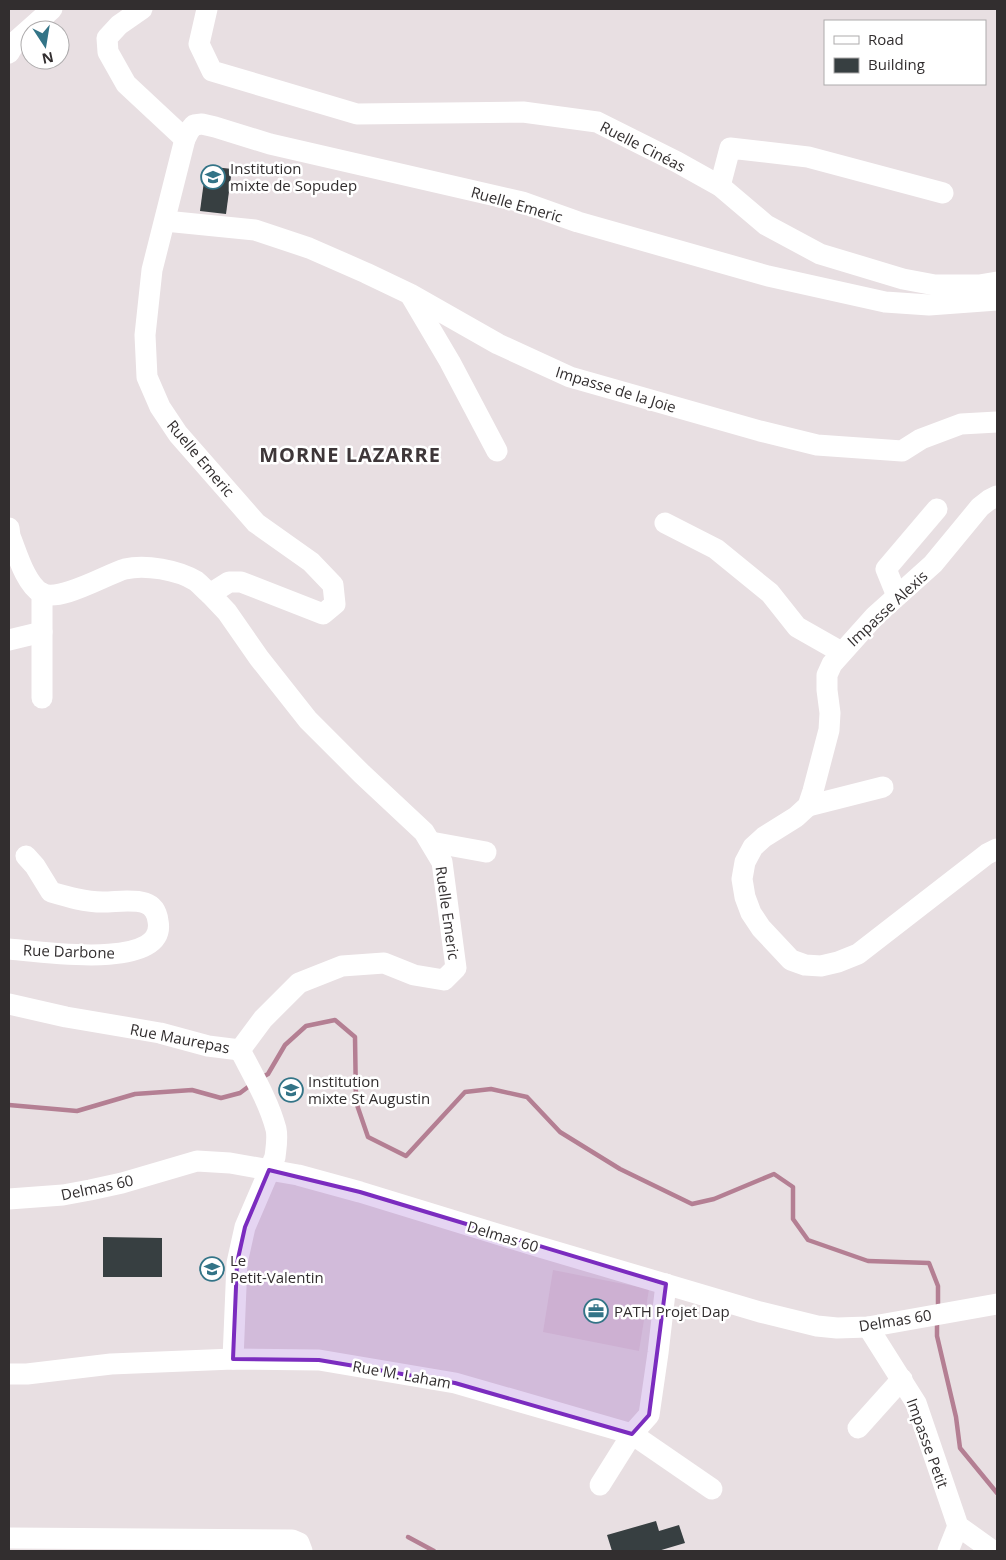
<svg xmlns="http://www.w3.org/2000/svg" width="1006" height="1560" font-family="'Open Sans',sans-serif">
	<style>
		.built { fill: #e2d1d7 }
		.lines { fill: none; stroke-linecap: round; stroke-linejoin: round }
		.stream { stroke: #b47f93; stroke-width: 4.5 }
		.building { fill: #373f41 }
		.minor { stroke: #fff; stroke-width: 21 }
		.marked { fill: #7b2cbf; fill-opacity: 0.2; stroke: #7b2cbf; stroke-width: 4; stroke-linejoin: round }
		.labels { text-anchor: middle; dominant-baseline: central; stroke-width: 5; stroke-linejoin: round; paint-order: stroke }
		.street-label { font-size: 15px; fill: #322e2f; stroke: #fff }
		.poi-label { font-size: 15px; fill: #322e2f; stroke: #fff; text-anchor: start }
		.district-label { font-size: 20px; font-weight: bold; letter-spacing: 1px; fill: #3e3739; stroke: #fff }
	</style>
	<rect width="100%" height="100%" fill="#e8dfe2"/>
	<polygon class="built" points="553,1270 649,1289 639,1351 543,1332"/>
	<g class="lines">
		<g class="stream">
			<polyline points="261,1078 268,1074 285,1045 306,1026 335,1020 355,1037 356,1102 368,1137 406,1156 465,1092 491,1089 527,1097 560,1132 620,1169 692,1204 714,1199 774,1174 793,1187 793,1219 808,1240 868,1261 929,1263 938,1286 938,1309"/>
			<polyline points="9,1105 77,1111 135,1094 192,1090 221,1098 240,1093 252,1084"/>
			<polyline points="937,1319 937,1336 956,1417 960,1448 997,1493"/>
			<polyline points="408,1537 434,1551"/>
		</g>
	</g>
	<g class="building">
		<polygon points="206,166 232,169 226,214 200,211"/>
		<polygon points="103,1237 162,1238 162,1277 103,1277"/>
		<polygon points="656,1521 659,1531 679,1525 685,1543 658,1551 612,1551 607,1535"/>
	</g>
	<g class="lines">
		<g class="minor">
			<polyline points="142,9 119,25 107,38 108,52 126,84 185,139"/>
			<polyline points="207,9 199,44 212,71 357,114 523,112 597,122 677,162 720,186 766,225 820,254 903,279 935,285 979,285 997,282"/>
			<polyline points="9,53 16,41 52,9"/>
			<polyline points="720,186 730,148 808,157 943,193"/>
			<polyline points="165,221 255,230 309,248 366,273 410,294 498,344 570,377 760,431 817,445 902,451 921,439 961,424 997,422"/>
			<polyline points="411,296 450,362 497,451"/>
			<polyline points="997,496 989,500 980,507 933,564 875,616 832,664 827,675 827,690 830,713 829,730 813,791 808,806 796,817 764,837 753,847 745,862 742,879 745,897 751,913 761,928 791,960 805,965 821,966 838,962 858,954 987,854 997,849"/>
			<polyline points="665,523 716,549 770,593 797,627 841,652"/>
			<path d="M 9,528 L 10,536 C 17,553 25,583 41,593 C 59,603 105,575 125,569 C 145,564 178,570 196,581 C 201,585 205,590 210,594"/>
			<polyline points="42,593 42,698"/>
			<polyline points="897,596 886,569 937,509"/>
			<polyline points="9,640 42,632"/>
			<polyline points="808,806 883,787"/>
			<polyline points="431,842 486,852"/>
			<path d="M 9,949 C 35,951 168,972 158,921 C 157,913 154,906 145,903 C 133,899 116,902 103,902 C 85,902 68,897 51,892 L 35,866 L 26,856"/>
			<polyline points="9,1004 66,1017 160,1033 208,1046 240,1050"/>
			<polyline points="240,1050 263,1019 299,983 342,966 384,963 414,975 444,980 456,968 442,862 424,832 362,774 308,720 259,658 227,612 210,594 229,582 241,582 323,614 335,604 333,585 311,562 256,523 178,434 160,407 147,377 145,335 152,270 185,139 189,131 194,125 202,124 215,127 270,144 522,202 578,222 768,276 885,302 929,305 997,300"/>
			<polyline points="9,1199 63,1195 90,1190 122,1183 197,1161 230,1163 298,1175 360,1192 533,1245 760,1312 817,1326 837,1328 868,1327 997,1304"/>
			<polyline points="868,1327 916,1403 958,1526 993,1551"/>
			<path d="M 233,1359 L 237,1263 L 245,1227 L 275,1157 C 276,1148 278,1138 276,1129 C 269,1102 253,1075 240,1050"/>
			<polyline points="9,1374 27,1374 111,1364 233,1359 319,1360 455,1383 632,1434 649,1415 658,1353 666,1284"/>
			<polyline points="858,1428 902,1379"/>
			<polyline points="600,1485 632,1434 712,1489"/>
			<polyline points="9,1538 292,1540 299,1543 302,1551"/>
			<polyline points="948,1551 958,1526"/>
		</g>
	</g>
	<path class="marked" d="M 269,1170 L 360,1192 L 666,1284 L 649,1415 L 632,1434 L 455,1383 L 319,1360 L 233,1359 L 237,1263 L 245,1227 Z"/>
	<defs>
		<g id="school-ring" transform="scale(1.25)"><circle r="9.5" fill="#fff" stroke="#337487" stroke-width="1.5"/><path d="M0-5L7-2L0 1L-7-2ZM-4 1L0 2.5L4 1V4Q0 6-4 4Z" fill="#337487"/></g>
		<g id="office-ring" transform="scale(1.25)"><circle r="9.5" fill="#fff" stroke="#337487" stroke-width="1.5"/><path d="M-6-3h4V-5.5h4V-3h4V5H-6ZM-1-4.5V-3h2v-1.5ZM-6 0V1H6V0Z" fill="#337487"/></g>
	</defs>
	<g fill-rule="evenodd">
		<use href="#school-ring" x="213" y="177"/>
		<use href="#school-ring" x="291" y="1090"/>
		<use href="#school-ring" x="212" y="1269"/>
		<use href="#office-ring" x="596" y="1311"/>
	</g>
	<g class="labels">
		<g class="street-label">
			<text transform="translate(643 146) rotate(27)">Ruelle Cinéas</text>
			<text transform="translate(517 204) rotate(16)">Ruelle Emeric</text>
			<text transform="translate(616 389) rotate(17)">Impasse de la Joie</text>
			<text transform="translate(201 458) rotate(50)">Ruelle Emeric</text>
			<text transform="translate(887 608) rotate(-43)">Impasse Alexis</text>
			<text transform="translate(448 913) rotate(82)">Ruelle Emeric</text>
			<text transform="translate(69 951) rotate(2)">Rue Darbone</text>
			<text transform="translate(180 1038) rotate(11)">Rue Maurepas</text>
			<text transform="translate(97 1187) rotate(-12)">Delmas 60</text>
			<text transform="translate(503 1236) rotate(17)">Delmas 60</text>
			<text transform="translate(895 1320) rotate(-9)">Delmas 60</text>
			<text transform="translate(402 1374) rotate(10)">Rue M. Laham</text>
			<text transform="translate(928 1443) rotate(70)">Impasse Petit</text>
		</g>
		<g class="poi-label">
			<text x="230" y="168">Institution<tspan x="230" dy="17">mixte de Sopudep</tspan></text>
			<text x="308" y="1081">Institution<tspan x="308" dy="17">mixte St Augustin</tspan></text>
			<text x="230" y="1260">Le<tspan x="230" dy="17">Petit-Valentin</tspan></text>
			<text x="614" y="1311">PATH Projet Dap</text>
		</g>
		<g class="district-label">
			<text x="350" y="454">MORNE LAZARRE</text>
		</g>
	</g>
	<rect width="1006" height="1560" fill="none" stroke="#322e2f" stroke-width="20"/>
	<rect x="824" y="20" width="162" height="65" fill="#ffffff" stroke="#adabac"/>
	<rect x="834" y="36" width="25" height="8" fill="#ffffff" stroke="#adabac"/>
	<text x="868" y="45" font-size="15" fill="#322e2f">Road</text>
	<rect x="834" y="58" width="25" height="15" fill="#373f41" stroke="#adabac"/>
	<text x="868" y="70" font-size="15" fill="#322e2f">Building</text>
	<g transform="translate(45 45) rotate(168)"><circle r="24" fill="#ffffff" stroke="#adabac"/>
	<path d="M0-4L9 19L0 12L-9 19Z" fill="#337487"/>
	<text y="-8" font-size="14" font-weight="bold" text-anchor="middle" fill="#322e2f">N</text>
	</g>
</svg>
